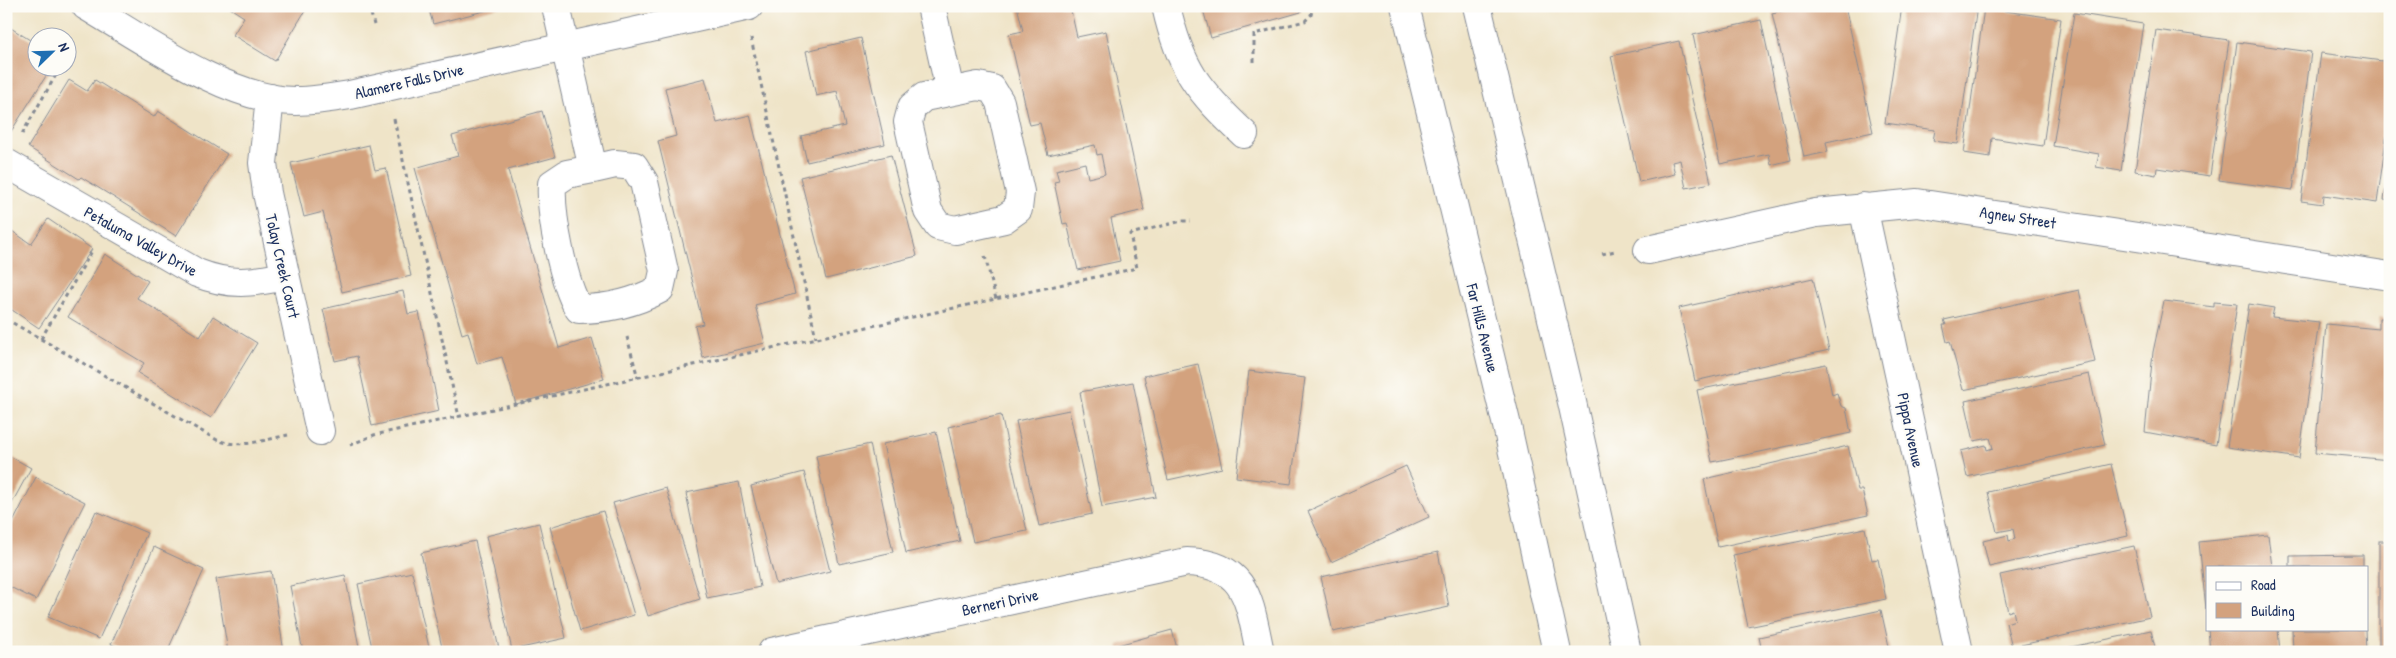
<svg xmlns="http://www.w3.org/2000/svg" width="2396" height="658" font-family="'Patrick Hand',sans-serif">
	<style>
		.building { fill: #d3a27e }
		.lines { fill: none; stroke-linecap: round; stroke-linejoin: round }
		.minor-casing { stroke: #858a93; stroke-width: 30 }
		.major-casing { stroke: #858a93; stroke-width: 30 }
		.path { stroke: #858a93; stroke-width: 3; stroke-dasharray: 4 4; stroke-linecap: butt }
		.minor { stroke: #fff; stroke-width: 28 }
		.major { stroke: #fff; stroke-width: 28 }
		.labels { text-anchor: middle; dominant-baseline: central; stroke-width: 4.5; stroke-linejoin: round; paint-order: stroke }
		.street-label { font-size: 16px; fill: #1b2f5e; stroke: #fdfcf7 }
	</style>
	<rect width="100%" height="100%" fill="#fdfcf7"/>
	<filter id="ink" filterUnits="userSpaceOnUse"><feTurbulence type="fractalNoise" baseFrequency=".02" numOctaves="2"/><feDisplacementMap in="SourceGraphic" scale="10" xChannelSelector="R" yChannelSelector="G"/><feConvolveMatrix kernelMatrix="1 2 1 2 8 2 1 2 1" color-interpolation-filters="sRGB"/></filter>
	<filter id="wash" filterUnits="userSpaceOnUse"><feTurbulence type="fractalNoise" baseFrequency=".0096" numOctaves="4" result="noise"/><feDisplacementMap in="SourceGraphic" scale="20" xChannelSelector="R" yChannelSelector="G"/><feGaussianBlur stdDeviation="1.12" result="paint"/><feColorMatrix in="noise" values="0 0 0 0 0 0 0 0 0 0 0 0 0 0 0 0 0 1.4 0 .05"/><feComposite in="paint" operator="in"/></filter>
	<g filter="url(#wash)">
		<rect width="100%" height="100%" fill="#efe4c8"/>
		<g id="blocks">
			<g class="building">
				<polygon points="227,6 308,6 275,61 233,35 244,17"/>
				<polygon points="428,6 499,6 500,7 433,24"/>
				<polygon points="1017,6 1070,6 1077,37 1106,31 1144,210 1111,218 1120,261 1078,270 1067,223 1063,224 1054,182 1059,181 1056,170 1085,163 1088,178 1105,174 1101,154 1097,155 1095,145 1048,155 1040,123 1030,125 1009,34 1023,31"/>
				<polygon points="1202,6 1299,6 1301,12 1211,38"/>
				<polygon points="1803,6 1845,6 1873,132 1826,142 1828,152 1804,157 1772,13"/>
				<polygon points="1902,6 1977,6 1958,144 1933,141 1935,130 1885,123"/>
				<polygon points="1984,8 2061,19 2043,146 1992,138 1990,157 1964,153"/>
				<polygon points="2074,13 2143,24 2121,171 2096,167 2099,154 2053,146"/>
				<polygon points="1761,20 1791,160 1771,165 1769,154 1720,164 1693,35"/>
				<polygon points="6,25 38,45 38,68 51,68 10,133 6,131"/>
				<polygon points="2156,30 2229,40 2210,176 2157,168 2156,175 2135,171"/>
				<polygon points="861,38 885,144 807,162 801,136 845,126 837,91 816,96 806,51"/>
				<polygon points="1679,41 1711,183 1686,188 1680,160 1672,162 1675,174 1639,182 1611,56"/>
				<polygon points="2237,42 2311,52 2293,190 2219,180"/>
				<polygon points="2321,53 2390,62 2390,111 2377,203 2324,195 2323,204 2301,201"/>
				<polygon points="705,78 717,123 750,115 795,294 755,305 765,343 703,358 695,326 703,324 658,141 676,136 665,88"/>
				<polygon points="69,80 87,91 95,80 154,117 158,111 227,154 176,236 81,177 79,179 28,147"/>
				<polygon points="542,111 555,157 508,170 559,348 592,338 604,379 516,404 502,357 477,364 468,332 462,334 415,168 458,156 452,136"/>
				<polygon points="369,145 375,170 386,168 411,276 342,292 323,212 304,217 291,163"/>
				<polygon points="891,155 917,256 826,279 800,177"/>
				<polygon points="2389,169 2390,169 2390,201 2384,200"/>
				<polygon points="48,219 92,249 39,328 6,306 6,227 31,244"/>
				<polygon points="105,254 148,281 137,298 200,337 213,316 257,343 211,418 138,373 144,363 68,317"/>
				<polygon points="1813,278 1829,350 1695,381 1679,308"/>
				<polygon points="2079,290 2095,362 1963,390 1950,341 1947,342 1943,325 1946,325 1944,320"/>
				<polygon points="403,291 408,314 419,312 439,411 372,426 357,356 335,361 323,309"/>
				<polygon points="2164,301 2214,307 2214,302 2237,304 2216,445 2145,432 2153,352"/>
				<polygon points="2249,304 2274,308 2272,317 2319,322 2299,458 2227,447"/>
				<polygon points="2379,318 2390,319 2390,460 2315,453 2326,324 2379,329"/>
				<polygon points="1198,364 1222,468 1168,480 1144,376"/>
				<polygon points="1826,364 1832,395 1837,393 1841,406 1846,408 1851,433 1712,462 1697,390"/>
				<polygon points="1249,371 1305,378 1291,484 1236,477"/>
				<polygon points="2089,374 2105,445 1967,477 1961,451 1986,445 1987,450 1993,448 1990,438 1974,441 1965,401"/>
				<polygon points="1133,382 1156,497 1102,507 1080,392"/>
				<polygon points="1069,410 1092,514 1039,526 1016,421"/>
				<polygon points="1001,415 1027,531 973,542 948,427"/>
				<polygon points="936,432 960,541 906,553 883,444"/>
				<polygon points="870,444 893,552 839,564 816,456"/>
				<polygon points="1848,446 1858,490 1862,490 1868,515 1718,547 1704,479"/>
				<polygon points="6,454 31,468 6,514"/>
				<polygon points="2111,464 2128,536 1989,567 1983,541 2008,535 2009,541 2015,539 2013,529 1997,532 1988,492"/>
				<polygon points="1406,466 1429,517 1331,562 1308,511"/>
				<polygon points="804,472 830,571 776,584 751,486"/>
				<polygon points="36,477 85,502 36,600 6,585 6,536"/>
				<polygon points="739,482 760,587 707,598 686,493"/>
				<polygon points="666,488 700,599 648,616 613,503"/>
				<polygon points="96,511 147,533 99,639 48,617"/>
				<polygon points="603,511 634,615 580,631 550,527"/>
				<polygon points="539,523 566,638 512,650 486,536"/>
				<polygon points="1865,528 1872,560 1878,559 1886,599 1748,627 1733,555"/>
				<polygon points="2268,535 2272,567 2207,567 2206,609 2199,542"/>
				<polygon points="475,541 499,649 488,652 443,652 421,553"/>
				<rect x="2379" y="541" width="11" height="111"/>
				<polygon points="2134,546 2150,617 2012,647 2006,623 2015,620 2013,610 2008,612 2000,575"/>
				<polygon points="154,547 204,570 167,652 128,652 111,644"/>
				<polygon points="1438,552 1449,607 1333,632 1321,577"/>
				<polygon points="2363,555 2363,567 2290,567 2290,556"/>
				<polygon points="271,571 284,652 228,652 216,579"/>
				<polygon points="412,572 430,652 373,652 358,584"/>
				<polygon points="345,575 360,652 303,652 290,586"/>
				<polygon points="1881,610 1890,651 1762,652 1759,637"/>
				<polygon points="2208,629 2278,629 2280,652 2210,652"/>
				<polygon points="2292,629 2365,629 2366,652 2293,652"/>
				<polygon points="1172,630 1178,652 1120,652 1118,645"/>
				<polygon points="2151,630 2156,652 2052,652 2052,651"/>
			</g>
		</g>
	</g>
	<g filter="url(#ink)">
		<use href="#blocks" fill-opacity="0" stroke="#858a93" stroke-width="1"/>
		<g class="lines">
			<g class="minor-casing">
				<g id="minor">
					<path d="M 86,6 C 144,40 229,101 296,101 C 314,101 332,98 350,95 L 749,6"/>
					<path d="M 556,6 L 593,169 L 615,164 L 634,166 L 644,182 L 664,271 L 660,289 C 636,302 607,309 579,309 C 563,283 550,215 552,184 L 567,174 L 593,169"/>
					<polyline points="931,6 950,91"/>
					<path d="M 1166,6 C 1180,69 1198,91 1244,134"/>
					<polygon points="978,86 992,89 1000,102 1020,192 1018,209 1004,219 955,230 938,226 928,211 908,122 912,107 924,97"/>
					<polyline points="270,98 263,163 267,193 320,431"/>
					<path d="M 6,163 L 197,273 C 230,286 252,283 285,276"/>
					<polyline points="1863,207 1959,652"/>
					<polyline points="1648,250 1816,213 1917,203 2390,276"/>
					<path d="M 772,652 L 1187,562 C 1248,564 1249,602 1260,652"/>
				</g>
			</g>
			<g class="major-casing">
				<g id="major">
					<polyline points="1405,6 1507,426 1557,652"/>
					<polyline points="1477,6 1572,402 1627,652"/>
				</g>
			</g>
			<g class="path">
				<polyline points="369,6 374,25"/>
				<polyline points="751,38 816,338"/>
				<polyline points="68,53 75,39"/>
				<polyline points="1254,62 1254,34 1305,21 1311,15 1313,6"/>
				<polyline points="394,119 459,417"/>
				<polyline points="22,134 60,68"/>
				<polyline points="1602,254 1615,251"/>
				<polyline points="985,256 996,299"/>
				<path d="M 6,319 L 217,440 C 241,449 263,440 288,435"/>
				<polyline points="627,337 638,378"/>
				<polyline points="41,339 92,251"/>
				<polyline points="350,445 374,435 1137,268 1130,234 1182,221 1191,221"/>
			</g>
			<use href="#minor" class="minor"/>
			<use href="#major" class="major"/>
		</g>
	</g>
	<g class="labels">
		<g class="street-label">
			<text transform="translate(409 81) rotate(-13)">Alamere Falls Drive</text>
			<text transform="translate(2018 217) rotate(9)">Agnew Street</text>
			<text transform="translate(141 241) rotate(29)">Petaluma Valley Drive</text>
			<text transform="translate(283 266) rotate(77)">Tolay Creek Court</text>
			<text transform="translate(1483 328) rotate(76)">Far Hills Avenue</text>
			<text transform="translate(1911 430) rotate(78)">Pippa Avenue</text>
			<text transform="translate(1000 602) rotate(-12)">Berneri Drive</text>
		</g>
	</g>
	<rect width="2396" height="658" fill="none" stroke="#fdfcf7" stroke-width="25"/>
	<rect x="2206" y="566" width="162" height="65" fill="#fdfcf7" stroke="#a3aaba"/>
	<rect x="2216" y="582" width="25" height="8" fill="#ffffff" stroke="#a3aaba"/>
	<text x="2251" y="590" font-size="15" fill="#1b2f5e">Road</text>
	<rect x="2216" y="603" width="25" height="15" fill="#d3a27e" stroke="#a3aaba"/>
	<text x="2251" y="616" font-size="15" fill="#1b2f5e">Building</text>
	<g transform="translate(52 52) rotate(67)"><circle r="24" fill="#fdfcf7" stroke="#a3aaba"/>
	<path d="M0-4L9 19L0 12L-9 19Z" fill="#1f6fb2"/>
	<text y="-8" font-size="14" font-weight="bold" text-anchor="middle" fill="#1b2f5e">N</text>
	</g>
</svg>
